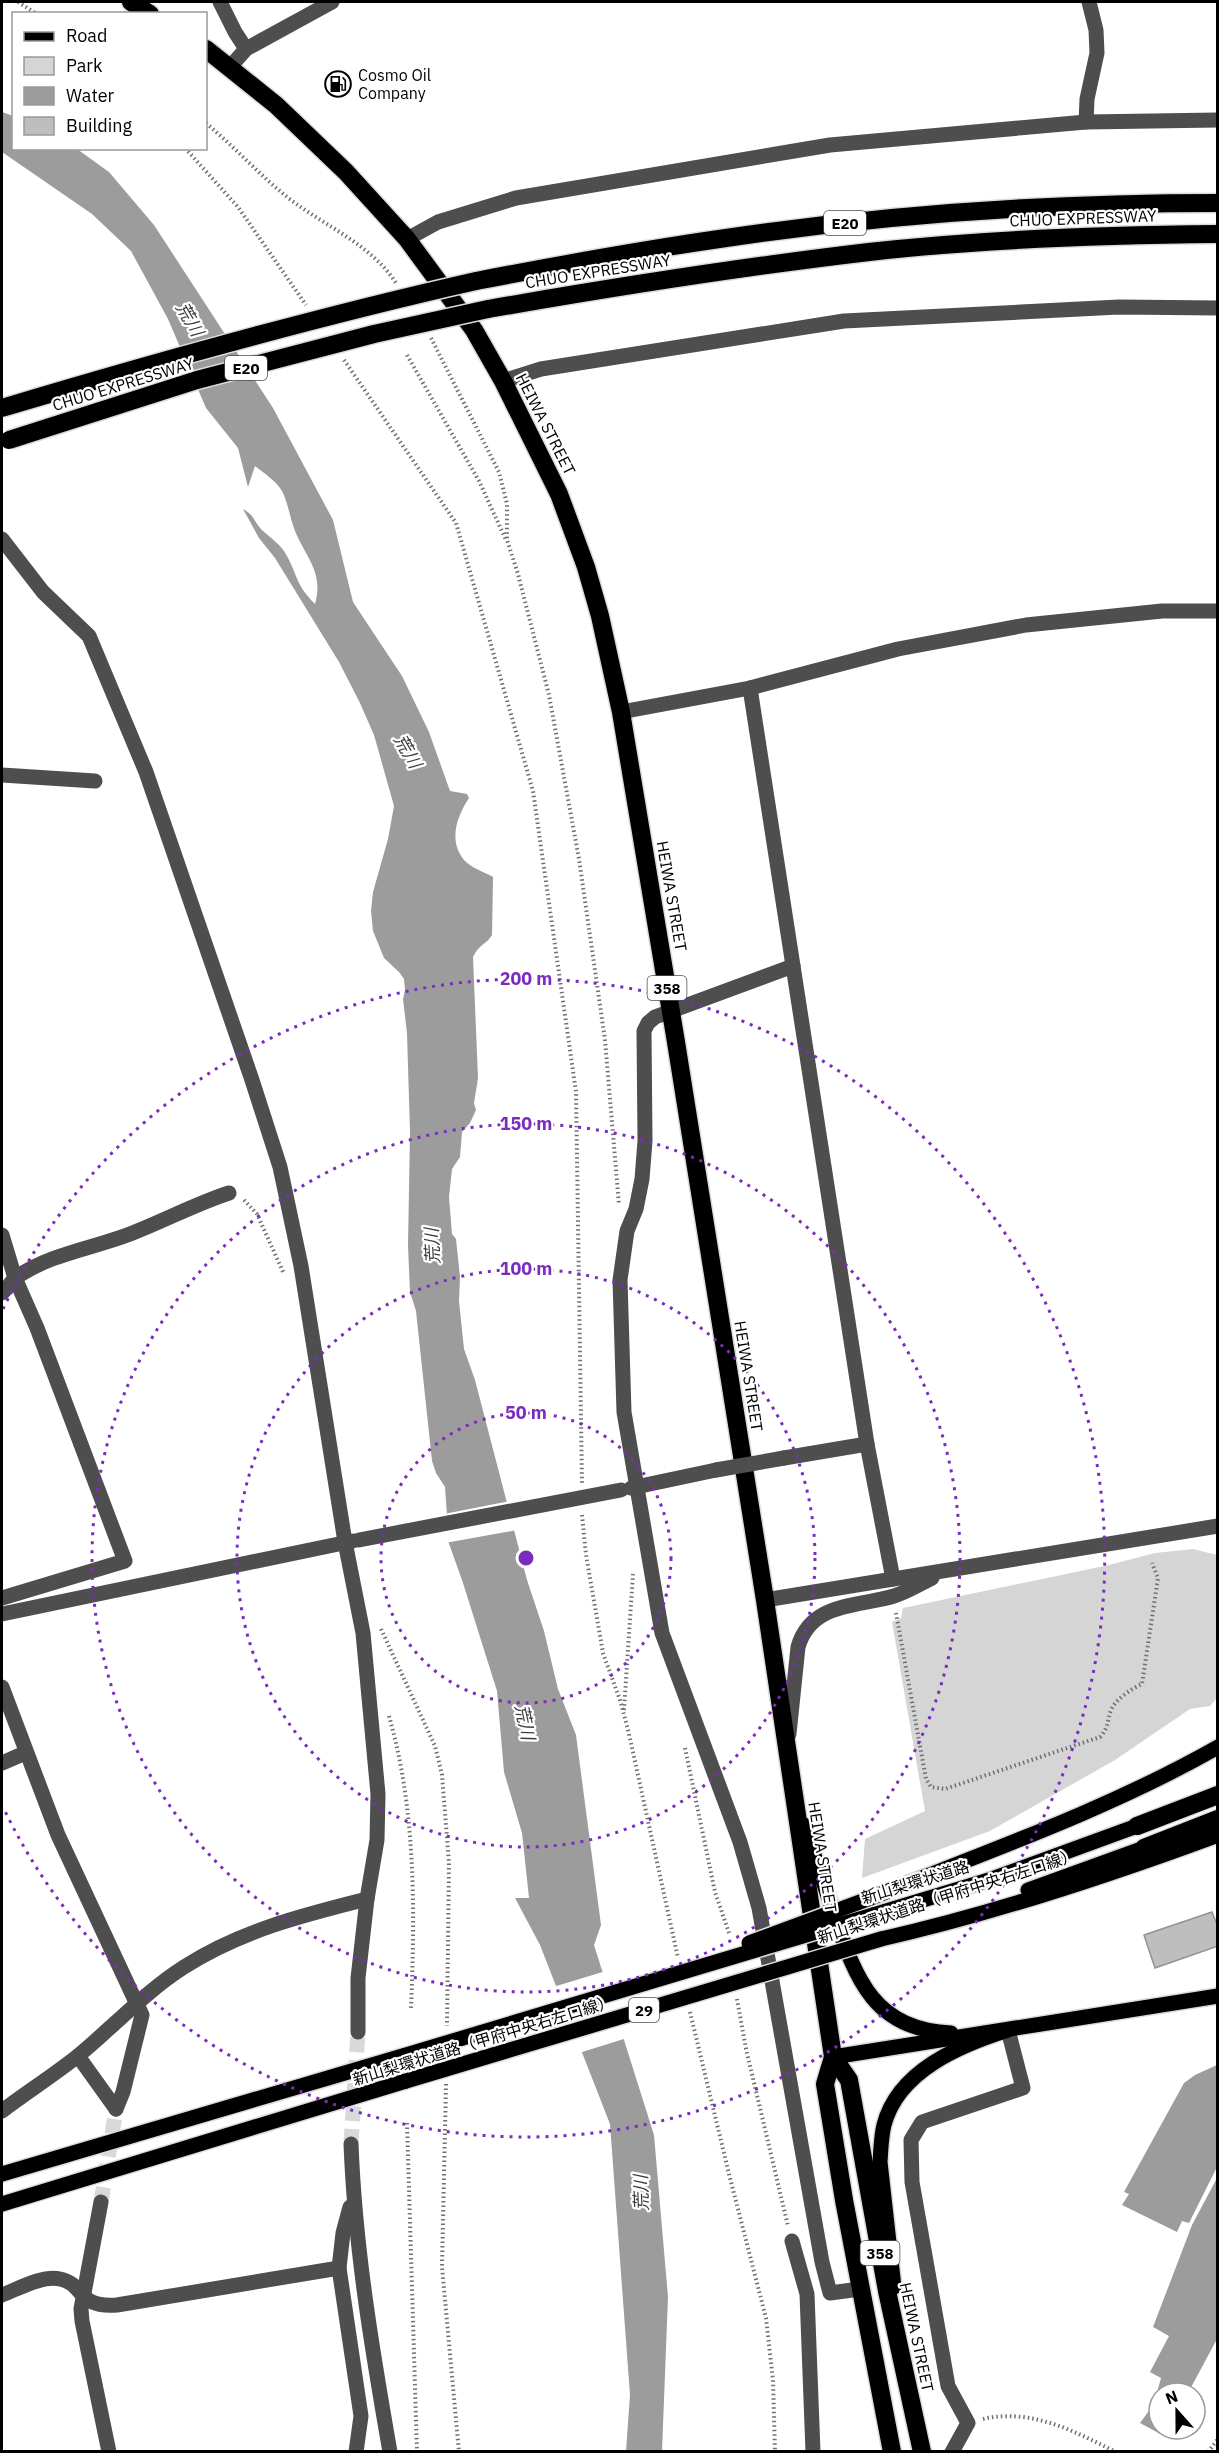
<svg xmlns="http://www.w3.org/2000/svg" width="1219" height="2453" font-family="'IBM Plex Sans','Noto Sans JP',sans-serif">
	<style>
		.green { fill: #d5d5d5 }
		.water { fill: #9c9c9c }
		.pier { fill: #fff }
		.building { fill: #bebebe; stroke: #929292; stroke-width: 1.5 }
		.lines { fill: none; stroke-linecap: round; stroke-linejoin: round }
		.minor-tunnel { stroke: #d9d9d9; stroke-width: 15; stroke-dasharray: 15 8; stroke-linecap: butt }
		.major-casing { stroke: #dbdbdb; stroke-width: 18 }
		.highway-casing { stroke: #dbdbdb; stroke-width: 21 }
		.path { stroke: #707070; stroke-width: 4; stroke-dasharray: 1.5 3; stroke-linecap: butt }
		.minor { stroke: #4e4e4e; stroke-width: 15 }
		.major { stroke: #000; stroke-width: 15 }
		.highway { stroke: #000; stroke-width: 18 }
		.major-bridge-casing { stroke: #dbdbdb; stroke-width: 18; stroke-linecap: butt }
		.highway-bridge-casing { stroke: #dbdbdb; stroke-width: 21; stroke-linecap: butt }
		.minor-bridge { stroke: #4e4e4e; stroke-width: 15 }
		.major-bridge { stroke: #000; stroke-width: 15 }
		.highway-bridge { stroke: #000; stroke-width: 18 }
		.ring { fill: none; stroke: #7b2cbf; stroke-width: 3; stroke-dasharray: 3 6 }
		.labels { text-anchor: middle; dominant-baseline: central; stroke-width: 4.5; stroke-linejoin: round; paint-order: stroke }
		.shield { fill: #fff; stroke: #4c4c4c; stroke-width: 1.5 }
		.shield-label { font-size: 15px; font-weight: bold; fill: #000 }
		.poi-label { font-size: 16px; fill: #000; stroke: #fff; text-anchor: start }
		.street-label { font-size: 16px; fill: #000; stroke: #fff }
		.water-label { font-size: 18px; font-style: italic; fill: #3d3d3d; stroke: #fff }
		.centre { fill: #7b2cbf; stroke: #fff; stroke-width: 3 }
		.ring-label { font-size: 18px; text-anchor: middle; font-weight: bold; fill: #7b2cbf; stroke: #fff; stroke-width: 4.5; stroke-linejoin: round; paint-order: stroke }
	</style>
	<rect width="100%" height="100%" fill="#fff"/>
	<polygon class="green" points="1193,1549 1217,1555 1217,1698 1210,1706 1190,1709 1115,1760 990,1831 862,1878 865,1839 925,1811 892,1622 901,1618 903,1608 1109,1565 1155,1553"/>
	<g class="water">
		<path d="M 2,112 L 13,116 L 14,148 L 77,149 L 109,172 L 154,225 L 273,408 L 333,520 L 353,602 L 402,676 L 429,732 L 450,791 L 467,794 L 469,798 C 457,816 448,841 464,860 C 470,867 484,872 493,877 L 492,935 C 487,944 479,944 473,957 L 478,1078 L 474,1103 L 476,1110 L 470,1123 L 462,1132 L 460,1157 L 452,1169 L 449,1197 L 452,1234 L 456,1239 L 460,1277 L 459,1301 L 464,1349 L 475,1380 L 527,1580 L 544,1631 L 558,1689 L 576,1735 L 601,1925 L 594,1945 L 654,2135 L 668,2297 L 662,2451 L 626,2451 L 630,2395 L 610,2124 L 540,1945 L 515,1898 L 529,1898 L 522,1833 L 504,1772 L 497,1691 L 463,1583 L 441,1521 L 447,1516 L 445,1487 L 436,1473 L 432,1461 L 416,1311 L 410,1292 L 408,1246 L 410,1132 L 407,1033 L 403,999 L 405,990 L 404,979 L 399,972 L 384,958 L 373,931 L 371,911 L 373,892 L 388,839 L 394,806 L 374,735 L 360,703 L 339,662 L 275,558 L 259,538 L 243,509 C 255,516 253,520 261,529 C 270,538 281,544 287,556 C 298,577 296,585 315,604 C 324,572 306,558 295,531 C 290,518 288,503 282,491 C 276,481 264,473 255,466 L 248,487 L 238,448 L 206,408 L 168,319 L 131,251 L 92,214 L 2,152 Z"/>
		<polygon points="1217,2065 1217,2167 1189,2223 1182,2221 1177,2232 1122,2205 1129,2194 1124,2192 1184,2083 1195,2075"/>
		<polygon points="1217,2178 1217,2339 1188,2393 1159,2393 1159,2429 1168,2429 1164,2436 1140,2423 1154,2404 1161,2378 1150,2372 1169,2336 1153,2327 1192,2225"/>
	</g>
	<g class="pier">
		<polygon points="510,1501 517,1530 445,1543 438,1521 439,1517 444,1514"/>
		<polygon points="606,1971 627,2038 579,2053 553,1987"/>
	</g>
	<polygon class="building" points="1212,1912 1218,1927 1218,1946 1155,1968 1144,1935"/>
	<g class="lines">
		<g class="minor-tunnel">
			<polyline points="351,2144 358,2032"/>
			<polyline points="101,2202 116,2109"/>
		</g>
		<g class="major-casing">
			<g id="major">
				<path d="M 804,1825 C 814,1856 825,1886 835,1917 C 856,1980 875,2030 951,2033"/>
				<polyline points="1028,1890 1144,1848"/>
				<path d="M 868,1899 C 986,1852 1107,1810 1218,1747"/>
				<polyline points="873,1915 989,1880 1137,1826"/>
				<path d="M 881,1939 C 996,1913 1107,1876 1218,1835"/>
				<polyline points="833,2057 1218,1996"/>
				<polyline points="2,2174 406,2055"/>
				<polyline points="2,2204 406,2081"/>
				<path d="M 894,2287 L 880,2162 C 881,2149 881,2137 884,2125 C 898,2071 960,2045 1008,2030"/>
			</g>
		</g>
		<g class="highway-casing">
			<g id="highway">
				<polyline points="131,2 150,14"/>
				<polyline points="206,49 276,105 346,172 407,239 474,330 503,381 559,494 586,567 600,616 621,712 676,1042 765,1600 833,2057 849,2080 887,2291 922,2452"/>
				<path d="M 476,281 C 559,265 642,250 726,238 C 888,214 1053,203 1218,203"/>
				<path d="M 488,309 C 614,287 741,267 869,252 C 984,239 1101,235 1218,234"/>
				<polyline points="1137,1826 1218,1795"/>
				<polyline points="1144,1848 1218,1819"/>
				<polyline points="833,2057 825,2084 844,2200 892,2452"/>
			</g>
		</g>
		<g class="path">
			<polyline points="18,2 37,14"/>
			<path d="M 206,123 C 232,145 255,170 281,192 C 317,223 370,242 396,283"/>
			<polyline points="185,148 238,207 306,305"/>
			<polyline points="431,338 499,472 507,504 507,540 518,574 549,695 579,859 605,1040 619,1205"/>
			<polyline points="407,355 479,481 506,540"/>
			<polyline points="344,360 456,523 533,791 576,1092 582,1483"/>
			<polyline points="244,1200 257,1214 284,1274"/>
			<polyline points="582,1515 586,1555 603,1653 621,1703 629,1734 678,1958"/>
			<path d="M 896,1613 L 926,1779 L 931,1787 L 945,1789 L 1100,1737 C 1109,1727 1107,1721 1111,1710 C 1115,1700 1132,1688 1142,1684 L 1158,1578 L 1152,1563"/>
			<polyline points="381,1629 435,1746 442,1775 449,1863 447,2026"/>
			<polyline points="624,1710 633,1574"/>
			<path d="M 389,1716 C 416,1810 415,1911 411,2008"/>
			<polyline points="685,1748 715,1892 729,1933"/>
			<polyline points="737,1999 746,2049 788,2226"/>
			<polyline points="690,2012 730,2178 766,2318 773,2380 775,2452"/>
			<polyline points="446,2084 442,2267 459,2452"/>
			<polyline points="407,2123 417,2452"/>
			<path d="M 983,2419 C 1031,2408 1074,2431 1116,2452"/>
			<polyline points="1208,2452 1218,2439"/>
		</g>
		<g class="minor">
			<polyline points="220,2 235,32 246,49"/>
			<polyline points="230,67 246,49 332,2"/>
			<polyline points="1086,122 1087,99 1097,53 1096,30 1089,2"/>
			<polyline points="407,239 438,222 516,198 830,145 1086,122 1218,120"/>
			<polyline points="503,381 541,369 844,321 1119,307 1218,308"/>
			<polyline points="2,539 43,592 89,636 146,772 252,1080 280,1167 301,1266 345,1542 363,1633 378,1794 377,1840 367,1899 358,1978 358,2032"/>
			<polyline points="750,688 867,1444 893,1579"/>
			<polyline points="621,712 750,688 898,649 1026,625 1162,611 1218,611"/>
			<polyline points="2,775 95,781"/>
			<polyline points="793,966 655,1017 648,1023 644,1031 645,1141 642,1179 636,1209 627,1231 620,1280 624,1412 662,1633 740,1842 759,1908 822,2262 830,2293 860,2289"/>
			<polyline points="2,1235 15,1278 37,1328 125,1561 2,1598"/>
			<path d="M 2,1293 C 8,1288 11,1281 17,1277 C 50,1254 94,1248 130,1234 C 164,1221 195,1204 229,1193"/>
			<polyline points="784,1458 867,1444"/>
			<polyline points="631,1488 716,1470"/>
			<polyline points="765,1600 1218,1526"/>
			<polyline points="2,1614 353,1541"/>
			<polyline points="2,1687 58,1835 142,2015 123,2092 116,2109"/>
			<path d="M 789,1734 L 798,1647 C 811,1602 857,1607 894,1596 C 907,1592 920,1584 932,1578"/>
			<polyline points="2,1763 25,1753"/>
			<polyline points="78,2056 116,2109"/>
			<path d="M 2,2111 C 27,2092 54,2075 79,2055 C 114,2026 145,1992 184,1967 C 240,1931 303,1915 367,1899"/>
			<path d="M 351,2144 C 355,2248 372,2349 390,2452"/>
			<polyline points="101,2202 81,2309 82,2321 109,2452"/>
			<polyline points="350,2207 343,2233 339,2268 361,2416 356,2452"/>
			<polyline points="792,2241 807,2294 813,2452"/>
			<path d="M 2,2295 C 18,2289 42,2275 60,2279 C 85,2284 76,2308 117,2305 L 339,2268"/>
			<polyline points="952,2452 968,2423 948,2386 912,2182 911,2140 922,2122 1023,2088 1008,2030"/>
		</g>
		<use href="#major" class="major"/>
		<use href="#highway" class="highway"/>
		<g class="major-bridge-casing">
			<g id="major-bridge">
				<polyline points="749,1943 868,1899"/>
				<polyline points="406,2055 873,1915"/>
				<polyline points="406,2081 881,1939"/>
			</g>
		</g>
		<g class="highway-bridge-casing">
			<g id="highway-bridge">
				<path d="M 2,408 C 159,361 316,317 476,281"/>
				<polyline points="9,440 197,380 374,334 488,309"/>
			</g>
		</g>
		<g class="minor-bridge">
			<polyline points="716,1470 784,1458"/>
			<polyline points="359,1540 621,1490"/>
		</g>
		<use href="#major-bridge" class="major-bridge"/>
		<use href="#highway-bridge" class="highway-bridge"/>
	</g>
	<g class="ring">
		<circle cx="526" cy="1558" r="145"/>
		<circle cx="526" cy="1558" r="289"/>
		<circle cx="526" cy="1558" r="434"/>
		<path d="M3 1309A579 579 0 1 1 3 1807"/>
	</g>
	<defs>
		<g id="fuel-ring" transform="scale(1.35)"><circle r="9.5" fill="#fff" stroke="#000" stroke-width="1.5"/><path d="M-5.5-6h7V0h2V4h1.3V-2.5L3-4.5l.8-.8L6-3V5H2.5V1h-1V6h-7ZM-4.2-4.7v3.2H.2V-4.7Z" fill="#000"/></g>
	</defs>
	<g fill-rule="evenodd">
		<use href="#fuel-ring" x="338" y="84"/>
	</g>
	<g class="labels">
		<g class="shield">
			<rect x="824" y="211" width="42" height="24" rx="4.5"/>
			<rect x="225" y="356" width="42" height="24" rx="4.5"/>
			<rect x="647.5" y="976" width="39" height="24" rx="4.5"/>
			<rect x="629" y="1998" width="30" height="24" rx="4.5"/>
			<rect x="860.5" y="2241" width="39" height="24" rx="4.5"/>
		</g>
		<g class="shield-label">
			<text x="845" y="223">E20</text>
			<text x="246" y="368">E20</text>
			<text x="667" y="988">358</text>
			<text x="644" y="2010">29</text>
			<text x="880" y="2253">358</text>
		</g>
		<g class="poi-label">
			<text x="358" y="75">Cosmo Oil<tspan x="358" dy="18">Company</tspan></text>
		</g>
		<g class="street-label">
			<text transform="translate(1083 218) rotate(-2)">CHUO EXPRESSWAY</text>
			<text transform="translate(598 271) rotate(-9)">CHUO EXPRESSWAY</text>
			<text transform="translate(123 384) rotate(-17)">CHUO EXPRESSWAY</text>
			<text transform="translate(546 424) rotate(63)">HEIWA STREET</text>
			<text transform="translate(672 896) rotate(80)">HEIWA STREET</text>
			<text transform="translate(749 1376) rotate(81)">HEIWA STREET</text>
			<text transform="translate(823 1857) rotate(81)">HEIWA STREET</text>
			<text transform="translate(915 1882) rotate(-17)">新山梨環状道路</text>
			<text transform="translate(947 1896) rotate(-18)">新山梨環状道路（甲府中央右左口線）</text>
			<text transform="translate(483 2040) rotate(-17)">新山梨環状道路（甲府中央右左口線）</text>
			<text transform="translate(917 2337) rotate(78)">HEIWA STREET</text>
		</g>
		<g class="water-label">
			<text transform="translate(190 319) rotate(60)">荒川</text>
			<text transform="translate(408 751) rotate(60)">荒川</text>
			<text transform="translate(432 1246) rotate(-93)">荒川</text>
			<text transform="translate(525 1722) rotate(78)">荒川</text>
			<text transform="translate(641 2193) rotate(-92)">荒川</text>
		</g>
	</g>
	<circle cx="526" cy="1558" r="9" class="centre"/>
	<g class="ring-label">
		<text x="526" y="985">200 m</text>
		<text x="526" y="1130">150 m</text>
		<text x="526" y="1275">100 m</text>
		<text x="526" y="1419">50 m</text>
	</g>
	<rect width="1219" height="2453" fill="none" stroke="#000000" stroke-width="6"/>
	<rect x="12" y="12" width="195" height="138" fill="#ffffff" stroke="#999999" stroke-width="1.5"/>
	<rect x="24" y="32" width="30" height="9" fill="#000000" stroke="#999999" stroke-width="1.5"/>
	<text x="66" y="42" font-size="18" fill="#000000">Road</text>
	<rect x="24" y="57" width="30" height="18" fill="#d5d5d5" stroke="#999999" stroke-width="1.5"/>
	<text x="66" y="72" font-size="18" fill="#000000">Park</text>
	<rect x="24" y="87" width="30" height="18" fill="#9c9c9c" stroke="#999999" stroke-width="1.5"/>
	<text x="66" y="102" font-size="18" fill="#000000">Water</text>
	<rect x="24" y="117" width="30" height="18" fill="#bebebe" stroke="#999999" stroke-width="1.5"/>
	<text x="66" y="132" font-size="18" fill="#000000">Building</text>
	<g transform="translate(1177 2411) rotate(339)"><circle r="28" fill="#ffffff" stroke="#999999" stroke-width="1.5"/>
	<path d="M0-4.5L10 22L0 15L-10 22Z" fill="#000000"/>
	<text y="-9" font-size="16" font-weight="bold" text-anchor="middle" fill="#000000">N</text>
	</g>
</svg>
